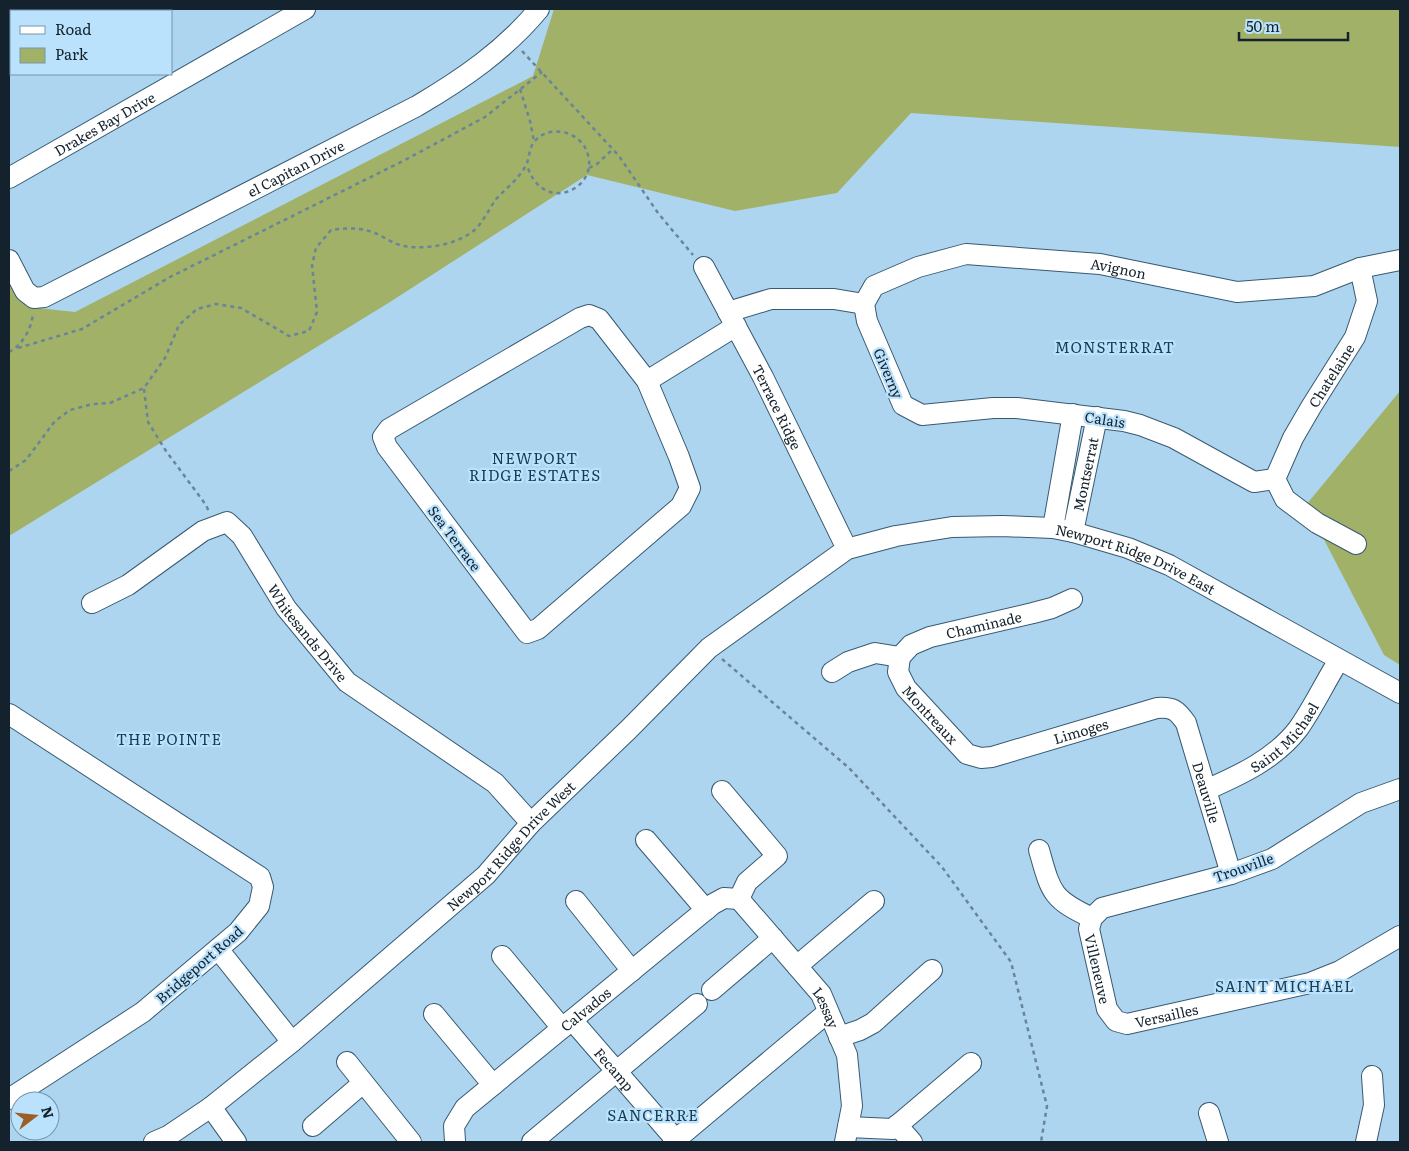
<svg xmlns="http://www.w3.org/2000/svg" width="1409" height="1151" font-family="Literata,serif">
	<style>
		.green { fill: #a2b168 }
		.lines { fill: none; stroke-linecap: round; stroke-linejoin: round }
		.minor-casing { stroke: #375a72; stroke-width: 22 }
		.path { stroke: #698598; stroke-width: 2.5; stroke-dasharray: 4 4; stroke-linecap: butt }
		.minor { stroke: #fff; stroke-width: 20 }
		.labels { text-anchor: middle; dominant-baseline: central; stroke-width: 4.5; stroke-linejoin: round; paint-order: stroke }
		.street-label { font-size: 14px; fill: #13222c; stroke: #bae2fd }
		.neighbourhood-label { font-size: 15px; letter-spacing: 1px; fill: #173b50; stroke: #bae2fd }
	</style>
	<rect width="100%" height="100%" fill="#aed5f0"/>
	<g class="green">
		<polygon points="554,9 1400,9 1400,147 911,113 837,193 735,211 587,175 390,302 9,536 9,280 11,279 29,307 75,312 533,76"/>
		<polygon points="1400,391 1400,665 1384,655 1306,505"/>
	</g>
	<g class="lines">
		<g class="minor-casing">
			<g id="minor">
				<path id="s1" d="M 9,178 L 305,9"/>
				<path id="s2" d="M 9,260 L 25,291 L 34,298 L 44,297 L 417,106 C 463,79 505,50 539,9"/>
				<path id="s3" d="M 704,267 L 763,377 L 847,549"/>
				<polyline points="728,312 771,299 834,299 864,304"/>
				<polygon points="589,315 599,319 647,381 679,457 690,488 681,506 538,629 527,633 387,447 383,437 389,429 580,318"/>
				<polyline points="647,381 736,326"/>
				<path id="s4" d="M 1275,479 L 1254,482 L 1174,438 L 1140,425 L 1124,421 L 1017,408 L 993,408 L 922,415 L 903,405 L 867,321 L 864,304 L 874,286 L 918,267 L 966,254 L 1100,264 L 1237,292 L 1314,286 L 1360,268 L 1400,260"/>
				<path id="s5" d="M 1275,479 L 1293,438 L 1311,407 L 1355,337 L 1367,301 L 1360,268"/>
				<polyline points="1275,479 1285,499 1317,523 1356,544"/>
				<polyline points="1053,528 1073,414"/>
				<path id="s6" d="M 1073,532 L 1097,417"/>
				<path id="s7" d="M 92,603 L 128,585 L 203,531 L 227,522 L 242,536 L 286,608 L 347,682 L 495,783 L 531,823"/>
				<path id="s8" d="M 900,657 L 898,672 L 906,688 L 967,754 L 981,758 L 992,757 L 1157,708 C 1173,707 1177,710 1186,723 L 1231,874"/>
				<path id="s9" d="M 900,657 L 911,645 L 930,637 L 1033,613 L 1052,608 L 1072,599"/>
				<polyline points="832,672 848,662 875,653 900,657"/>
				<polyline points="9,714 260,877 263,887 259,906 238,932 143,1012 9,1099"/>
				<path id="s10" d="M 1400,789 L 1361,803 L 1272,859 L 1231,874 L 1102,908 L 1092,918 L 1089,929 L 1107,1009 L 1116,1021 L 1127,1024 L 1310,983 L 1340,971 L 1400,936"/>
				<path id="s11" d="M 1206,790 C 1240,775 1275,759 1298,729 C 1313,708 1325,682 1339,660"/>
				<polyline points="722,791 777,856 747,882 739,899"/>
				<polyline points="646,840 706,910"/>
				<path d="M 1039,850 C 1051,892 1051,899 1092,918"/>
				<path id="s12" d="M 739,899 L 821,994 L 847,1055 L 852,1106 L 845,1142"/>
				<polyline points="576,901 632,971"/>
				<polyline points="218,949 292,1042"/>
				<polyline points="502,956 562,1028"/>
				<polyline points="797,966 874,901"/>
				<polyline points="712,990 773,938"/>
				<polyline points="434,1014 493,1085"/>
				<path id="s13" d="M 572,1020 L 676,1140"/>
				<polyline points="839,1037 860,1030 873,1023 932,970"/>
				<polyline points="347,1062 411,1142"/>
				<polyline points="211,1107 236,1142"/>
				<polyline points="1209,1113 1218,1142"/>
				<polyline points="897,1125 912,1142"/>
				<polyline points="313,1126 363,1083"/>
				<polyline points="848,1127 893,1129 971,1063"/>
				<path id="s14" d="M 455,1141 L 454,1126 L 465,1108 L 713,904 L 724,898 L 739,899"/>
				<path id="s15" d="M 154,1142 L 168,1136 L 211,1107 L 292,1042 L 486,875 L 531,823 L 629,729 L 709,648 L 847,549 L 896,536 L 952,527 L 1002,526 L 1053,528 L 1073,532 L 1128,548 L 1169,565 L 1400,693"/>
				<polyline points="532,1142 697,1004"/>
				<polyline points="673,1142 828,1012"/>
				<polyline points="1366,1142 1374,1105 1372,1076"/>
			</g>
		</g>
		<g class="path">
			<polyline points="522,51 619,156 658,213 693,255"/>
			<polyline points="520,89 530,121 534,141"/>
			<polyline points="589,168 597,164 613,149"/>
			<polyline points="18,348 82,329 170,277 405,160 485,117 542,72"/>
			<path d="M 9,352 C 22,346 32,328 33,313"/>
			<polyline points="144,389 148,422 166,451 206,505 209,512"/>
			<path d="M 9,471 L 26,460 L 55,421 L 70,410 L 93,404 L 110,403 L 144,388 L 165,358 L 179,325 L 197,309 L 216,304 L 241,308 L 289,336 L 309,331 L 317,312 L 312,265 L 316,248 L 331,230 C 346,228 360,227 375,233 C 384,237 394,244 403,246 C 426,250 454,245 472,232 C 483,224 489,208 497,198 C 507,188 518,179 525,167 C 530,159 528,150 534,142 C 549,123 582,131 588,155 C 598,190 542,215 527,165"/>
			<polyline points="722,659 849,768 942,867 1011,962 1047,1106 1041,1142"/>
		</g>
		<use href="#minor" class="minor"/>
	</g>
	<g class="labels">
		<g class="street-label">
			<text stroke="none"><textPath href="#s1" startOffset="110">Drakes Bay Drive</textPath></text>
			<text stroke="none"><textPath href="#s2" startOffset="339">el Capitan Drive</textPath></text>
			<text stroke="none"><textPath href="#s4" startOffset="770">Avignon</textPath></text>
			<text transform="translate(889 373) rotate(67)">Giverny</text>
			<text stroke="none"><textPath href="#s5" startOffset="118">Chatelaine</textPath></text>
			<text stroke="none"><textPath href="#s3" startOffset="158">Terrace Ridge</textPath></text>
			<text transform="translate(1105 419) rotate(9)">Calais</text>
			<text stroke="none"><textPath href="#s6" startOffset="59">Montserrat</textPath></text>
			<text transform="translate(455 538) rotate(53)">Sea Terrace</text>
			<text stroke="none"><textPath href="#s15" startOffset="1212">Newport Ridge Drive East</textPath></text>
			<text stroke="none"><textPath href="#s9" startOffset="92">Chaminade</textPath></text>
			<text stroke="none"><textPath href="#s7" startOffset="296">Whitesands Drive</textPath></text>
			<text stroke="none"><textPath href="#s8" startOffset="69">Montreaux</textPath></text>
			<text stroke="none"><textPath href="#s8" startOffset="241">Limoges</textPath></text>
			<text stroke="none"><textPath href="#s11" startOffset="96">Saint Michael</textPath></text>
			<text stroke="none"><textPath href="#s8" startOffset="428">Deauville</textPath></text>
			<text stroke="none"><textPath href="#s15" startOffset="465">Newport Ridge Drive West</textPath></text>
			<text transform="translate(1243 867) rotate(-19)">Trouville</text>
			<text transform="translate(199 964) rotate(-41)">Bridgeport Road</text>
			<text stroke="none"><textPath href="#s10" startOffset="390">Villeneuve</textPath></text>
			<text stroke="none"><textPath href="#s14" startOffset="192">Calvados</textPath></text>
			<text stroke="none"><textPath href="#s12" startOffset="140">Lessay</textPath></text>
			<text stroke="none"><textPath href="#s10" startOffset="498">Versailles</textPath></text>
			<text stroke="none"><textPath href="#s13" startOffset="65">Fecamp</textPath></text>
		</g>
		<g class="neighbourhood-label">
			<text x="1115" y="346">MONSTERRAT</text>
			<text x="535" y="457">NEWPORT<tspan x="535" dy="17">RIDGE ESTATES</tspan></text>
			<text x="169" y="738">THE POINTE</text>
			<text x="1285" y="985">SAINT MICHAEL</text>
			<text x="653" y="1114">SANCERRE</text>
		</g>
	</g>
	<rect width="1409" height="1151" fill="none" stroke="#13222c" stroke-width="20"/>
	<rect x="10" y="10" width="162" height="65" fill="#bae2fd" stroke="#7795a9"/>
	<rect x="20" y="26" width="25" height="8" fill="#ffffff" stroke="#7795a9"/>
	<text x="55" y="35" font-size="15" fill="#13222c">Road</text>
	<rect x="20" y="48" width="25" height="15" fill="#a2b168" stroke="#7795a9"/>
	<text x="55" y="60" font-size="15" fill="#13222c">Park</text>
	<g transform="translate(35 1116) rotate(74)"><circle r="24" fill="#bae2fd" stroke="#7795a9"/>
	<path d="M0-4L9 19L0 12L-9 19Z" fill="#9d5e26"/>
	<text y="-8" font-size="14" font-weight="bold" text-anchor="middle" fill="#13222c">N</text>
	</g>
	<path d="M1239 32v8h109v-8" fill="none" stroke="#13222c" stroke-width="2.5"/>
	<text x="1246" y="32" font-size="15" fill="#13222c" stroke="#bae2fd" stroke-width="4" paint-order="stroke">50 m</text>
</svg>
